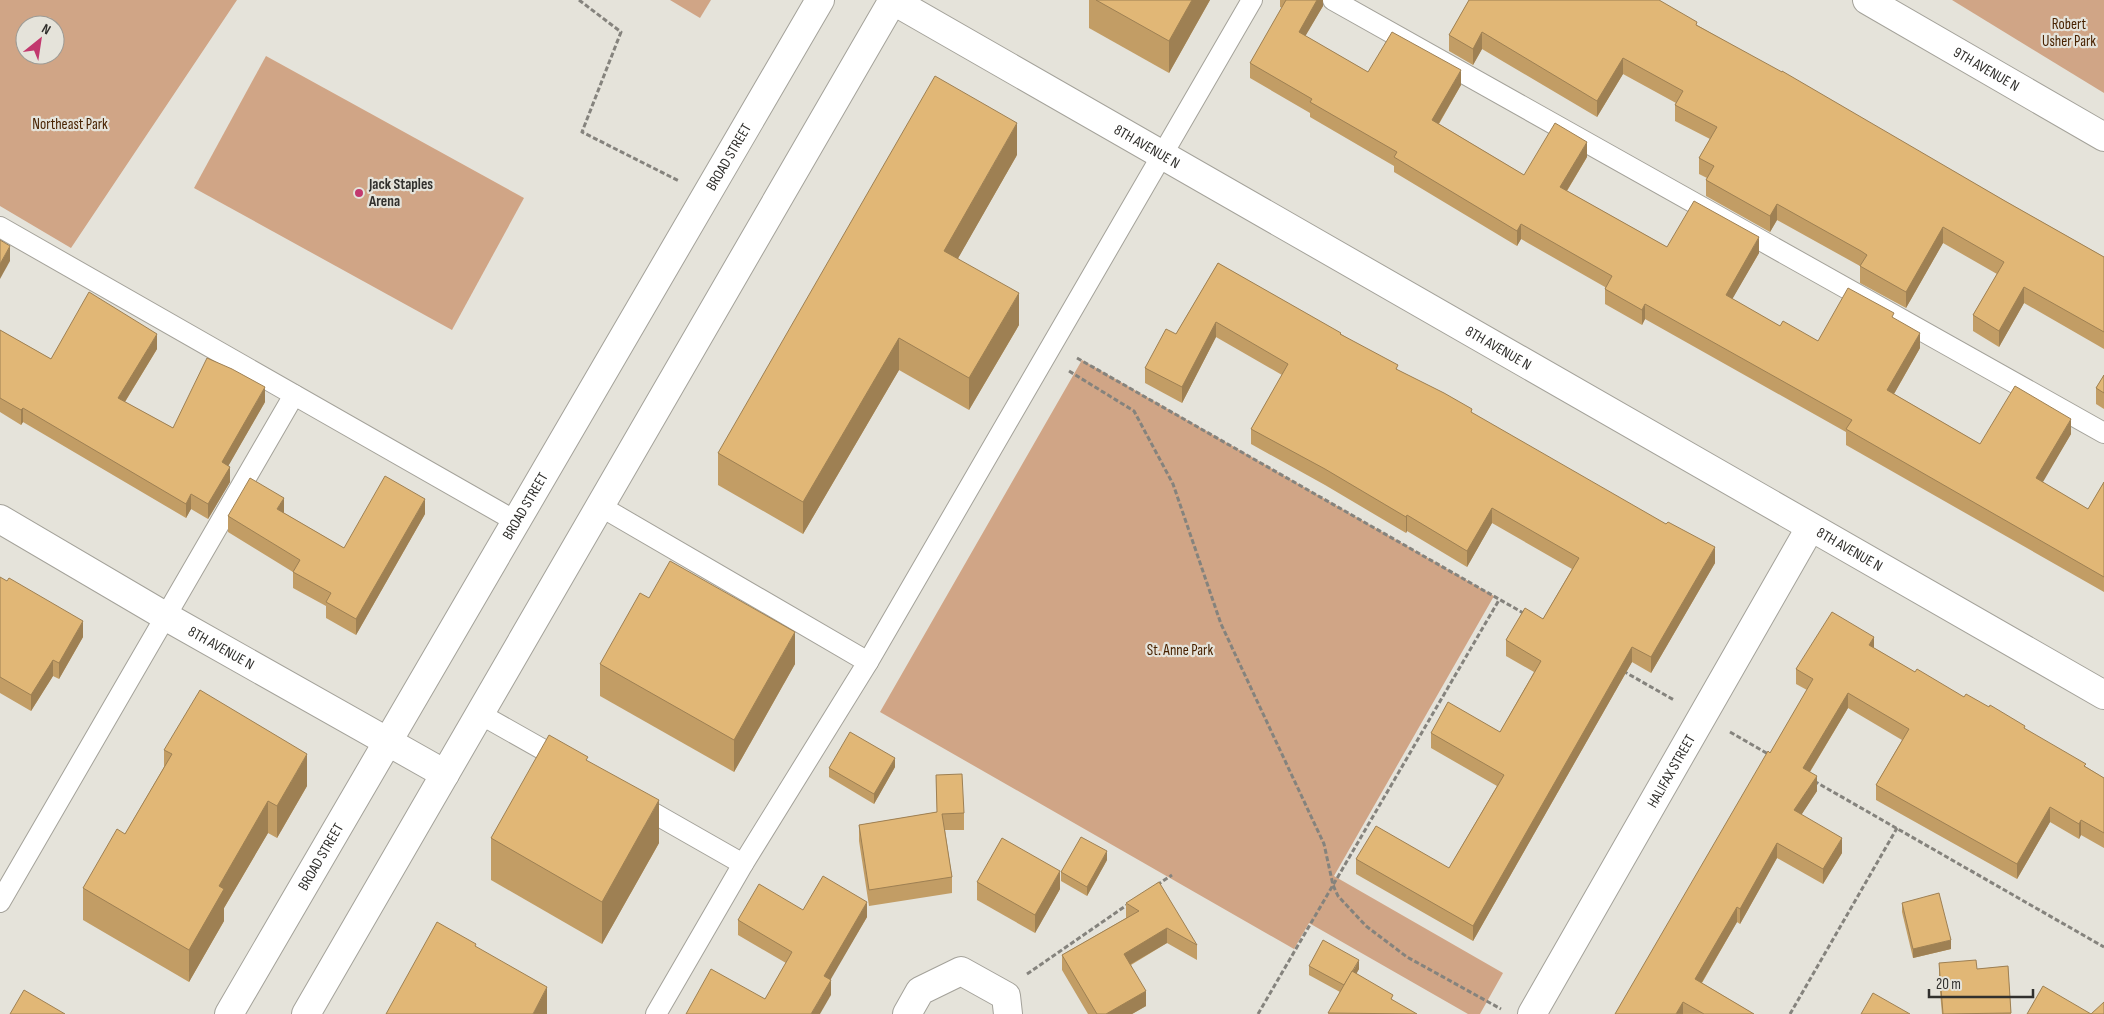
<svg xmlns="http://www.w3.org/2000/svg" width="2104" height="1014" font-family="'Sofia Sans Condensed',sans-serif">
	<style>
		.green { fill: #d0a586; fill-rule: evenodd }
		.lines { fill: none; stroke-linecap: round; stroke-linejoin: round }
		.lane-casing { stroke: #a4a29a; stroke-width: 22 }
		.street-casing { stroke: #a4a29a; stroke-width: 30 }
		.secondary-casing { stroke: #a4a29a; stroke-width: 30 }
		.path { stroke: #85837d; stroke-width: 3; stroke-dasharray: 5 2.5; stroke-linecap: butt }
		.lane { stroke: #fff; stroke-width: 20 }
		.street { stroke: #fff; stroke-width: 28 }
		.secondary { stroke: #fff; stroke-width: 28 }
		.wall { fill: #c29d65 }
		.shaded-wall { fill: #9e8053 }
		.building { fill: #e1b776; stroke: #9e8053 }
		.poi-dot { fill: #c2386e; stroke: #e5e3da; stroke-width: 2 }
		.labels { text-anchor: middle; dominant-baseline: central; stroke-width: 4.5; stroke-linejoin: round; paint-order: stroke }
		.park-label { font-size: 15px; fill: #482200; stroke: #e5e3da }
		.street-label { font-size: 15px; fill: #31302d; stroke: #e5e3da }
		.poi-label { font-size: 15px; font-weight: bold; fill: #31302d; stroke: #e5e3da; text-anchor: start }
	</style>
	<rect width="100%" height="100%" fill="#e5e3da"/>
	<g class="green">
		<path d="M 0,0 L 237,0 L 71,248 L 0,206 ZM 25,25 L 55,25 L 55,55 L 25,55 Z"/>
		<polygon points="670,0 711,0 700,18"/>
		<polygon points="1952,0 2104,0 2104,93"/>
		<polygon points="266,56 524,198 452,330 194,188"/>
		<polygon points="1082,360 1494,596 1334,876 1503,973 1480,1014 1468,1014 1309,923 1294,949 880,712"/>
	</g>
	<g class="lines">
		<g class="lane-casing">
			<g id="lane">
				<polyline points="1333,0 2104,433"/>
				<polyline points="0,227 517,522"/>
				<polyline points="600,506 868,662 743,864 636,803"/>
				<polyline points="868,662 1252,0"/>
				<polyline points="480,714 565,762"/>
				<polyline points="0,902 294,395"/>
				<polyline points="656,1014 743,864"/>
			</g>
		</g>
		<g class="street-casing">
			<g id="street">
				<path id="s1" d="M 892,0 L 2104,695"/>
				<path id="s2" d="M 1867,0 L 2104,137"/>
				<path id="s3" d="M 0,519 L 165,616 L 445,774"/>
				<polyline points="907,1014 920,991 961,971 1006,996 1008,1014"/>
				<path id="s4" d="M 1532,1014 L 1810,528"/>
			</g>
		</g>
		<g class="secondary-casing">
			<g id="secondary">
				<path id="s5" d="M 229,1014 L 820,0"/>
				<polyline points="306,1014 893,0"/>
			</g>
		</g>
		<g class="path">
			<polyline points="579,0 621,32 582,132 679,181"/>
			<polyline points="1077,358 1525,614"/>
			<polyline points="1069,371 1134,411 1173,484 1221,624 1324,844 1333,885 1338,896 1366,926 1407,957 1501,1009"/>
			<polyline points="1623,671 1674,700"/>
			<polyline points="1730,732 1770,755"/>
			<polyline points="1814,781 2104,947"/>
			<polyline points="1157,885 1172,875"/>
			<polyline points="1027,974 1127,905"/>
			<polyline points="1258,1014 1499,600"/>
			<polyline points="1790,1014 1897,828"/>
		</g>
		<use href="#lane" class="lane"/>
		<use href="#street" class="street"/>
		<use href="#secondary" class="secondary"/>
	</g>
	<g class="wall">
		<polygon points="1089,0 1210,0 1169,73 1089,28"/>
		<polygon points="1280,0 1323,0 1323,6 1305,36 1368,72 1461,85 1439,124 1524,175 1587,157 1567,191 1667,247 1759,253 1732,299 1780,326 1818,341 1894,318 1920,348 1894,394 1980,444 2071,434 2042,482 2088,509 2104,482 2104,592 1846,445 1846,432 1645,319 1642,325 1605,304 1605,287 1521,239 1517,246 1394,172 1394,166 1310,117 1310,113 1250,78 1250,63 1282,8 1280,7"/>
		<polygon points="1469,0 1697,25 2005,201 2104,257 2104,349 2024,303 1999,347 1973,331 1973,315 1997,274 1943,243 1906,308 1860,283 1860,266 1777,220 1770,232 1706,196 1706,180 1707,178 1699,174 1699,158 1710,139 1675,121 1675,105 1676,103 1623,74 1597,117 1482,49 1473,65 1449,51 1449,35"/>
		<polygon points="1017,155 958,258 1019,325 969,410 899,370 803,534 718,485 718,453"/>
		<polygon points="1218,263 1341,334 1398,370 1472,413 1715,563 1651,673 1632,662 1473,941 1356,874 1356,859 1449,868 1497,786 1431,748 1431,733 1500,732 1534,672 1506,656 1506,640 1543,619 1572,569 1492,523 1467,567 1407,531 1406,533 1325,485 1251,444 1251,429 1282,375 1216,337 1182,403 1145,383 1145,368 1176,334"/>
		<polygon points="0,330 51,359 157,349 125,402 173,428 265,402 228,466 230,482 208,519 191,509 186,518 23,422 21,425 0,412"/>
		<polygon points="2104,375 2104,409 2096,404 2096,388"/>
		<polygon points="284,513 344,548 425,514 356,635 326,618 326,606 293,588 293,572 228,532 228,516"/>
		<polygon points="0,577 83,637 59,679 53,676 31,711 0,693"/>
		<polygon points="649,598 795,664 734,772 600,696 600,664"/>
		<polygon points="1874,648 1915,672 2025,729 2104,778 2104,848 2081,835 2079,839 2050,822 2017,879 1876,800 1876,785 1902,740 1848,708 1810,772 1817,791 1801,815 1842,853 1823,884 1777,858 1740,924 1737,922 1702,983 1754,1014 1615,1014 1770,753 1807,690 1796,684 1796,669"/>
		<polygon points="164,750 307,786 277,838 268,833 224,908 224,921 189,982 83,920 83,888 125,834 164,767"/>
		<polygon points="588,761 659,843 602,944 491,880 491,838"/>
		<polygon points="895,767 874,804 829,777 829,768"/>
		<polygon points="936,775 964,813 964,830 945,830 952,877 952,893 869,906 859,841 859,825 937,812"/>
		<polygon points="1107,860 1087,896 1061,881 1061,872"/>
		<polygon points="977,882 1060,889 1035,933 977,900"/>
		<polygon points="1126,903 1197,945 1197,960 1167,943 1131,965 1146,1006 1132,1014 1088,1014 1062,970 1062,955 1126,918"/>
		<polygon points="1902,903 1951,949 1913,958 1902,912"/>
		<polygon points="803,910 867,917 830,979 831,995 765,999 786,963 738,935 738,920"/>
		<polygon points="1939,963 1977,969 2008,966 2011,1014 1942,1014 1939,981"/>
		<polygon points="1309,966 1359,969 1356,973 1393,1001 1417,1014 1328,1014 1340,992 1309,975"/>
	</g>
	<g class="shaded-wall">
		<polygon points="1192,0 1210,0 1169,73 1169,41"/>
		<polygon points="1317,0 1323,0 1323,6 1299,47 1299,32"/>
		<polygon points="1482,32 1482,49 1473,65 1473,49"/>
		<polygon points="1623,58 1623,74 1597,117 1597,101"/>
		<polygon points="1461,70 1461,85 1432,135 1432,120"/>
		<polygon points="1017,123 1017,155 944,283 944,251"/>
		<polygon points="1587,142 1587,157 1560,202 1560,187"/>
		<polygon points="1777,204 1777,220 1770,232 1770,216"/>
		<polygon points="1521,224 1521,239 1517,246 1517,231"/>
		<polygon points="1943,227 1943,243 1906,308 1906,292"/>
		<polygon points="1759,237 1759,253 1726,310 1726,295"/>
		<polygon points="10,246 10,261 0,279 0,264"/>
		<polygon points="2024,287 2024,303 1999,347 1999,331"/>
		<polygon points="1019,293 1019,325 969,410 969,378"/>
		<polygon points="1645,304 1645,319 1642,325 1642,310"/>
		<polygon points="1216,322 1216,337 1182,403 1182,387"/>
		<polygon points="1920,333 1920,348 1887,406 1887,390"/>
		<polygon points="157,334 157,349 118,413 118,398"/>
		<polygon points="899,338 899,370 803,534 803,502"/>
		<polygon points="265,387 265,402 222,477 222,462"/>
		<polygon points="23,408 23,422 21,425 21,410"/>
		<polygon points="2071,419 2071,434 2036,494 2036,478"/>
		<polygon points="230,467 230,482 208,519 208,504"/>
		<polygon points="191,494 191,509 186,518 186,504"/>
		<polygon points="284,498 284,514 277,509"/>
		<polygon points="425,499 425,514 356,635 356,619"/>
		<polygon points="1492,508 1492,523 1467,567 1467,551"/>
		<polygon points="1407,515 1407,531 1406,533 1406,517"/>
		<polygon points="1715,547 1715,563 1651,673 1651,657"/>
		<polygon points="83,621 83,637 59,679 59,663"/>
		<polygon points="795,632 795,664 734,772 734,740"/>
		<polygon points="1874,637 1874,652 1869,645"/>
		<polygon points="1632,647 1632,662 1473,941 1473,926"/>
		<polygon points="53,660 53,676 31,711 31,695"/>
		<polygon points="1848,693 1848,708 1803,783 1803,768"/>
		<polygon points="307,754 307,786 277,838 277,806"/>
		<polygon points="895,758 895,767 874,804 874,794"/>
		<polygon points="1817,776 1817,791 1794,826 1794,810"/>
		<polygon points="659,800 659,843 602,944 602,902"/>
		<polygon points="268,801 268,833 224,908 224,921 189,982 189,950 219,886"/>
		<polygon points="2050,807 2050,822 2017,879 2017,864"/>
		<polygon points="2081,820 2081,835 2079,839 2079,824"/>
		<polygon points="1842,838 1842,853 1823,884 1823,869"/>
		<polygon points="1777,843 1777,858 1740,924 1740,909"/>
		<polygon points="1107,851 1107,860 1087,896 1087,887"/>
		<polygon points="1060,871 1060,889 1035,933 1035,915"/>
		<polygon points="867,902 867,917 824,991 824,976"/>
		<polygon points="1737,907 1737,922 1695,994 1695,979"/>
		<polygon points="1167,928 1167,943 1124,968 1124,954"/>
		<polygon points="1951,940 1951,949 1913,958 1913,949"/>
		<polygon points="1359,960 1359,969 1345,995 1345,986"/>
		<polygon points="831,980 831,995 820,1014 811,1014"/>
		<polygon points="547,987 547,1014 533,1014"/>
		<polygon points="1146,991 1146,1006 1132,1014 1106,1014"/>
		<polygon points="1683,1002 1683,1014 1676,1014"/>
	</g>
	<g class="building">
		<polygon points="1096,0 1192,0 1169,41"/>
		<polygon points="1286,0 1317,0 1299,32 1368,72 1392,32 1461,70 1432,120 1524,175 1555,123 1587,142 1560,187 1667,247 1694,201 1759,237 1726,295 1780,326 1783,321 1818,341 1848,288 1894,313 1892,317 1920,333 1887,390 1980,444 2015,386 2071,419 2036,478 2088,509 2104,482 2104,577 1846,429 1852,420 1645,304 1642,310 1605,289 1612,276 1521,224 1517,231 1394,157 1397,152 1310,102 1312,99 1250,63"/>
		<polygon points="1469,0 1659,0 1697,22 1696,25 1782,72 1782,71 2005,201 2104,257 2104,332 2024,287 1999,331 1973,315 2004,262 1943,227 1906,292 1860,266 1867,255 1861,251 1777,204 1770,216 1706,180 1714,166 1699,158 1717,127 1675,105 1683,91 1623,58 1597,101 1482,32 1473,49 1449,35"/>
		<polygon points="935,76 1017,123 944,251 1019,293 969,378 899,338 803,502 718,453"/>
		<polygon points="0,240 10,246 0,264"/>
		<polygon points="1218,263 1341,333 1340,334 1398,365 1396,369 1444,393 1472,409 1471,412 1666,524 1668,522 1715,547 1651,657 1632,647 1473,926 1356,859 1376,826 1449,868 1504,775 1431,733 1448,702 1500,732 1541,661 1506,640 1525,608 1543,619 1579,558 1492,508 1467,551 1407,515 1406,517 1325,469 1251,429 1288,364 1216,322 1182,387 1145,368 1166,329 1176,334"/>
		<polygon points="89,292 157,334 118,398 173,428 207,358 232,369 265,387 222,462 230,467 208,504 191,494 186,504 23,408 21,410 0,398 0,330 51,359"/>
		<polygon points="2104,375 2104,393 2096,388"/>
		<polygon points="385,476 425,499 356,619 326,602 331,593 293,572 300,560 228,516 250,478 284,498 277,509 344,548"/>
		<polygon points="670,561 795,632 734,740 600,664 640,593 649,598"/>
		<polygon points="0,577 7,581 9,578 83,621 59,663 53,660 31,695 0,677"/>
		<polygon points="1832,612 1874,637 1869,645 1915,672 1917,669 1964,697 1966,694 1989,707 1990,705 2025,726 2024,728 2086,764 2084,766 2104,778 2104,833 2081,820 2079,824 2050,807 2017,864 1876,785 1909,729 1848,693 1803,768 1817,776 1794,810 1842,838 1823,869 1777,843 1740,909 1737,907 1695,979 1754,1014 1704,1014 1683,1002 1676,1014 1615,1014 1768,751 1770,753 1813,679 1796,669"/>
		<polygon points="200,690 307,754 277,806 268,801 219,886 224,889 189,950 83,888 117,829 125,834 172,754 164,750"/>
		<polygon points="850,732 895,758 874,794 829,768"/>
		<polygon points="549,735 588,757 586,760 659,800 602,902 491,838"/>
		<polygon points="962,774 964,813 942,814 952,877 869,890 859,825 937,812 936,775"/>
		<polygon points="1081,837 1107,851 1087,887 1061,872"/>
		<polygon points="1002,838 1060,871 1035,915 977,882"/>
		<polygon points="823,876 867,902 824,976 831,980 811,1014 686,1014 711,969 765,999 792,952 738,920 759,884 803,910"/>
		<polygon points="1159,882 1197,945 1167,928 1124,954 1146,991 1106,1014 1097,1014 1062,955 1139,911 1126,903"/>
		<polygon points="1939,893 1951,940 1913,949 1902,903"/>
		<polygon points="437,922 476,944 475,946 547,987 533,1014 386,1014"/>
		<polygon points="1323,940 1359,960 1344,985 1309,966"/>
		<polygon points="1976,960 1977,969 2008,966 2011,1013 1943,1014 1939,963"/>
		<polygon points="1352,971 1393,995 1391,999 1417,1014 1328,1013"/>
		<polygon points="2043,986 2091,1014 2104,1002 2104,1014 2027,1014"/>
		<polygon points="24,990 65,1014 10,1014"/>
		<polygon points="1873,993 1910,1014 1861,1014"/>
	</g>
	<circle class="poi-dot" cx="359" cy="193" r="5"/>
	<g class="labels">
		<g class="park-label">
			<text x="2069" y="24">Robert<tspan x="2069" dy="17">Usher Park</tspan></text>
			<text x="70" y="124">Northeast Park</text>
			<text x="1180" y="650">St. Anne Park</text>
		</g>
		<g class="street-label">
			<text stroke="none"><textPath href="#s2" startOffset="138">9TH AVENUE N</textPath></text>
			<text stroke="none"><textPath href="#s1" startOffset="294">8TH AVENUE N</textPath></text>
			<text stroke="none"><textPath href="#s5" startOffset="992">BROAD STREET</textPath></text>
			<text stroke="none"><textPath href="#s1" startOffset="699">8TH AVENUE N</textPath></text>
			<text stroke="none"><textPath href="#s5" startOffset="588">BROAD STREET</textPath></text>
			<text stroke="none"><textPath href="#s1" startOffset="1104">8TH AVENUE N</textPath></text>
			<text stroke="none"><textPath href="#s3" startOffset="256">8TH AVENUE N</textPath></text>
			<text stroke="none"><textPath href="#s4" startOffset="280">HALIFAX STREET</textPath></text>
			<text stroke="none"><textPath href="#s5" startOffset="182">BROAD STREET</textPath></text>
		</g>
		<g class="poi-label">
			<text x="369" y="184">Jack Staples<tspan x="369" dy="17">Arena</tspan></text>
		</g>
	</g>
	<g transform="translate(40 40) rotate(30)"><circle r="24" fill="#e5e3da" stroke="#9d9b95"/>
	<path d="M0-4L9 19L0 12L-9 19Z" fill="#c2386e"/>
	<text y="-8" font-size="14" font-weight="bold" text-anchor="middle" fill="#31302d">N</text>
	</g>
	<path d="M1929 989v8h104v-8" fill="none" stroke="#31302d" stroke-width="2.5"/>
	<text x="1936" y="989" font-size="15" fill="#31302d" stroke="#e5e3da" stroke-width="4" paint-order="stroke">20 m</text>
</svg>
